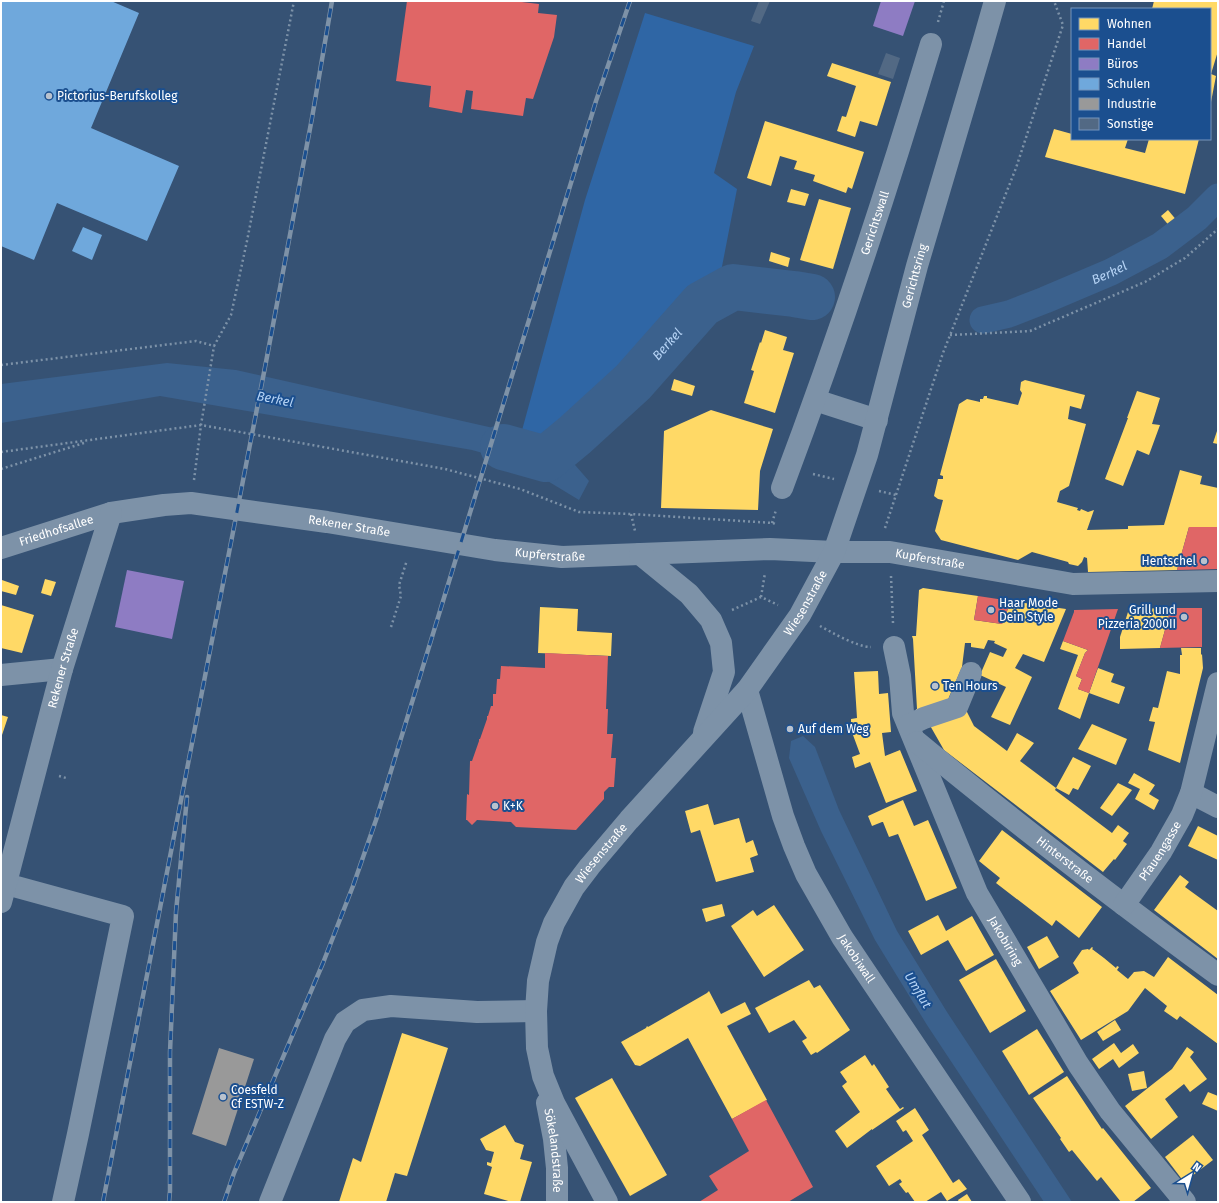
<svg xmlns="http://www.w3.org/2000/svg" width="1219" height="1203" font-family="'Fira Sans',sans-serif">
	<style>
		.green { fill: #2f66a5 }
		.water { fill: #3b618d }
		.homes { fill: #ffd966 }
		.shops { fill: #e06666 }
		.offices { fill: #8e7cc3 }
		.schools { fill: #6fa8dc }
		.industry { fill: #999 }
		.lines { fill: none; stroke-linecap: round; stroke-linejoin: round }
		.canal { stroke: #3b618d; stroke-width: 27 }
		.river { stroke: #3b618d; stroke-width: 46 }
		.building { fill: #526984 }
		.path { stroke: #7d92a8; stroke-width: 2.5; stroke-dasharray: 2 3; stroke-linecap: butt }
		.minor { stroke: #7d92a8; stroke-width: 22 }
		.rail-casing { stroke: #7e92a7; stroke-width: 4.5 }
		.rail { stroke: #1b4f8f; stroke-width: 3; stroke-dasharray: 9; stroke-linecap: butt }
		.poi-dot { fill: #b9c2ce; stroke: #1b4f8f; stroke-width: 1.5 }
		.labels { text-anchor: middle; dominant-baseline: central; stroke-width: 4; stroke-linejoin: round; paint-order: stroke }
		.poi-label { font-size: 12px; fill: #fff; stroke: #1b4f8f; text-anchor: start }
		.street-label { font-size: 12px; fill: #fff; stroke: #1b4f8f }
		.water-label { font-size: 13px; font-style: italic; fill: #b5d3f5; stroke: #1b4f8f }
	</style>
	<rect width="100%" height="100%" fill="#365274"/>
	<polygon class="green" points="645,13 754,46 736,92 714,173 737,189 719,282 672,323 625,376 555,442 521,434 585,200"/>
	<g class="water">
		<polygon points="167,363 236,370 555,442 589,481 579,500 518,463 472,450 160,396 1,423 1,384"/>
		<polygon points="803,736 815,747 839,810 897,931 947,1012 1072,1202 1044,1202 927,1025 875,940 821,831 789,758 791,741"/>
	</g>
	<g class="homes">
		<polygon points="1154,1 1218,1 1218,51 1211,74 1216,76 1211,102 1210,9 1152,9"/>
		<polygon points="832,63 891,82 877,126 860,121 855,137 837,131 842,116 846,117 856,86 827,76"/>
		<polygon points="765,121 864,152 852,189 848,187 846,193 813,181 815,175 794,169 797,161 780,156 771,186 747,178"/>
		<polygon points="1054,129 1072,134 1072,139 1128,139 1125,148 1145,153 1149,139 1199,139 1185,194 1045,157"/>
		<polygon points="791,189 809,194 805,206 787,202"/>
		<polygon points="819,199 851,208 833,269 800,260"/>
		<polygon points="1168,210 1178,222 1171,228 1161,216"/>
		<polygon points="771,252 790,258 788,267 769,261"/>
		<polygon points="765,330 787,337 783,350 794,353 775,413 744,403 754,371 751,370 760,342 761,343"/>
		<polygon points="674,379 695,386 692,396 671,390"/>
		<polygon points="1025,380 1085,395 1081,409 1070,406 1068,419 1086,424 1069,486 1060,491 1057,502 1078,508 1077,510 1080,511 1081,509 1088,512 1094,510 1087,530 1128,529 1128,526 1164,525 1180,470 1202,476 1200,484 1218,488 1218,527 1189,527 1177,570 1088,572 1087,558 1084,557 1082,562 1078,566 1069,564 1068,562 1032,552 1018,560 941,540 935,531 943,500 938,499 934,496 938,479 943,479 943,476 940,475 941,471 959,404 967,399 980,402 980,399 983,399 984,396 987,396 987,398 1018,405 1022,393 1020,390 1021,382"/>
		<polygon points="1137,391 1160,398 1152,424 1160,425 1149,455 1137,450 1123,486 1105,479 1128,418 1127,418"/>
		<polygon points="711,410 773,429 760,471 758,510 661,508 664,431"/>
		<polygon points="1218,428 1218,444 1213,443"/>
		<polygon points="45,579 56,582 51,596 41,593"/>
		<polygon points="2,580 19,586 16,595 1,591"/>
		<polygon points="923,588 978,596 974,620 1002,624 1011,601 1066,609 1044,662 1023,654 1015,668 1032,677 1010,725 991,717 1006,687 980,675 990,652 1003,657 1007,649 994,643 995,641 988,640 984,649 971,647 971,643 965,643 962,667 946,704 916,712 916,709 917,709 913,639 912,636 916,636 919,590"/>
		<polygon points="1,605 34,615 22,653 1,648"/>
		<polygon points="540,607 578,609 577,631 612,633 611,656 538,653"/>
		<polygon points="1171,608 1160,648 1120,649 1120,637 1129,609"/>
		<polygon points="1063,641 1088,650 1085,653 1076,676 1082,679 1078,689 1089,693 1080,719 1058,709 1078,655 1060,649"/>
		<polygon points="1181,648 1201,648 1201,655 1202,654 1203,668 1180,763 1148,750 1155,722 1149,721 1153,707 1158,708 1167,671 1180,674 1180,655 1182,655"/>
		<polygon points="1098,668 1114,674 1111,682 1125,687 1119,704 1089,693"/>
		<polygon points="878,671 879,694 888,693 891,732 882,733 885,756 900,750 917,791 886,803 870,762 855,768 852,757 860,754 853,735 851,734 851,719 857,718 854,672"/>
		<polygon points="966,710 974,726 1007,751 1017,733 1034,743 1020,761 1056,788 1055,790 1112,833 1118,825 1129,833 1123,841 1127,844 1115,860 1114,859 1103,872 944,750 928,722"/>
		<polygon points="1,715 8,717 1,738"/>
		<polygon points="1092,724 1127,739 1116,765 1078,749"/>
		<polygon points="1073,757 1091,766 1078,790 1073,788 1069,795 1056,788"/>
		<polygon points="1134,773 1155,785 1149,794 1159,800 1154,810 1135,799 1140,789 1128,783"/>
		<polygon points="1118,783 1132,790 1112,816 1100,808"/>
		<polygon points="903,800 914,826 928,820 957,888 926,901 898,834 889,837 883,822 882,822 872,826 868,816"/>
		<polygon points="708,804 714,825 739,818 746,843 753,840 758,855 750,858 754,872 716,882 700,830 691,833 685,811"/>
		<polygon points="1198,826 1218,836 1218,860 1188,846"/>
		<polygon points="1002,830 1102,907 1079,938 1056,920 1052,926 996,883 1000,878 979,861"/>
		<polygon points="1180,875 1189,882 1185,887 1218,911 1218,959 1154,910"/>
		<polygon points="722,904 725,916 706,922 702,909"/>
		<polygon points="774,905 804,950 764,977 731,926 753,910 757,916"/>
		<polygon points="938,915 946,931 972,916 994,955 966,971 948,940 921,955 908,931"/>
		<polygon points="1047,936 1059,957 1039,969 1027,947"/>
		<polygon points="1092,947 1093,948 1092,949 1104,958 1116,968 1117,966 1119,967 1117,970 1128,979 1134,972 1144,971 1154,977 1168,957 1218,995 1218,1044 1180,1016 1177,1020 1164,1011 1167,1006 1145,988 1128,1011 1081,1040 1050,991 1079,973 1073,963 1082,950 1088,949 1089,950"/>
		<polygon points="996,959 1026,1011 990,1033 959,980"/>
		<polygon points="809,980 814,988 820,985 850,1030 817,1053 816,1052 811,1055 802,1041 807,1038 794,1020 769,1033 755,1008"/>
		<polygon points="709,991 721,1014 745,1002 751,1014 727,1026 767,1100 732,1119 688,1038 640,1066 635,1065 621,1042 646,1028 647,1026 648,1027 707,993"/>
		<polygon points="1115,1020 1121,1030 1103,1041 1097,1032"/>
		<polygon points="1037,1029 1064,1072 1029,1095 1002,1051"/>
		<polygon points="402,1033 448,1048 407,1176 395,1173 386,1202 339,1202 353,1158 361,1162"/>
		<polygon points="1114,1043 1121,1053 1133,1044 1139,1053 1119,1068 1113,1059 1099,1069 1092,1059"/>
		<polygon points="1187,1047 1194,1052 1190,1057 1207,1079 1190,1092 1184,1084 1165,1099 1178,1117 1151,1139 1125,1106 1172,1069"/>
		<polygon points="865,1055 872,1066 874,1064 889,1087 886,1089 900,1109 903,1107 904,1108 872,1130 872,1129 847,1148 835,1131 860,1112 842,1086 847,1082 840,1072"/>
		<polygon points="1144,1071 1147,1088 1132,1091 1128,1074"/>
		<polygon points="1067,1076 1102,1129 1103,1128 1151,1188 1133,1202 1121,1202 1101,1177 1097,1181 1072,1150 1069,1152 1060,1139 1061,1138 1033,1098"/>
		<polygon points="612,1078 667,1175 630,1196 575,1098"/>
		<polygon points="1208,1092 1218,1096 1218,1111 1202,1104"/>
		<polygon points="915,1108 929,1130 922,1135 953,1183 959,1179 967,1189 947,1201 941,1192 925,1202 915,1202 908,1192 906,1193 899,1184 902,1182 900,1179 889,1186 876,1166 913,1141 906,1130 903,1132 896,1121"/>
		<polygon points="505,1125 515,1142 524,1145 520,1159 532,1162 520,1202 512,1202 484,1194 492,1167 487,1165 487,1162 491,1163 494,1152 486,1150 480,1139"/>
		<polygon points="1193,1135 1213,1160 1184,1182 1165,1157"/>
		<polygon points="967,1194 972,1202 959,1202 958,1200"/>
	</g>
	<g class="shops">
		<polygon points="407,1 513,1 539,4 538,13 557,15 554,37 533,99 526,98 523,116 471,109 473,91 466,90 462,113 429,107 431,86 396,81"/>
		<polygon points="1189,527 1218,527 1218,569 1177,570"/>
		<polygon points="978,596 1011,601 1002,624 974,620"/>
		<polygon points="1171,608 1202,608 1202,647 1160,648"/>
		<polygon points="1118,609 1089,693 1078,689 1082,679 1076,676 1085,653 1088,650 1063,641 1074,612 1074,610"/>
		<polygon points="545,653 608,656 606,709 608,709 607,734 613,734 611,758 616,758 614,787 609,787 604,792 604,799 576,830 516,827 511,822 477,820 472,825 467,820 466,820 467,794 469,795 470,761 472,761 479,741 479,739 480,739 487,719 487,716 488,716 491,706 493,706 493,694 496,694 497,679 500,679 501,666 545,668"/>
		<polygon points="766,1100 813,1187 788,1202 699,1202 718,1190 709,1176 749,1151 732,1119"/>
	</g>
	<g class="offices">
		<polygon points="881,1 915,1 903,36 873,26"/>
		<polygon points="127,570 184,581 172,639 115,627"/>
	</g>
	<g class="schools">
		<polygon points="1,1 111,1 139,13 91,128 179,166 147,241 57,203 34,260 1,246"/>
		<polygon points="83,227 102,235 92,260 72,251"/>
	</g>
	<polygon class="industry" points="219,1048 254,1059 226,1146 192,1134"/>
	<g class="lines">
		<path class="canal" id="s1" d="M 983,320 L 1009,314 L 1045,300 L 1111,272 L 1160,246 L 1197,218 L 1218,197"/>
		<path class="river" id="s2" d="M 503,447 L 546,459 L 575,435 L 633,382 L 702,304 L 733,287 L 794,294 L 812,297"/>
	</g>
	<g class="building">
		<polygon points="759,1 770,1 760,24 751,21"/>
		<polygon points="886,53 900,58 893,79 878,74"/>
	</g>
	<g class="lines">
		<g class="path">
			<polyline points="938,22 944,1"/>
			<polyline points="950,335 1030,331 1145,282 1185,258 1218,229"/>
			<polyline points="1,365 196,341 214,346 231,315 247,241 294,1"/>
			<polyline points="1,452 201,425 445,469 520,489 579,512 631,514 773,523 775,524"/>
			<polyline points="1,469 87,442"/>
			<polyline points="813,474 834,479"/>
			<polyline points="194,480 201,425 214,346"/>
			<polyline points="879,491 896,495"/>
			<polyline points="631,514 635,531"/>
			<polyline points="772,523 776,510"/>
			<polyline points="885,528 943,353 1016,168 1063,25 1054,1"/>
			<polyline points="891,576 893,623"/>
			<polyline points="761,597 765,573"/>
			<polyline points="732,610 761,597 778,605"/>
			<path d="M 820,626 C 833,633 857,647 871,647"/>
			<polyline points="391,627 401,596 399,585 407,560"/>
			<polyline points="59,776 66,778"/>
		</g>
		<g class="minor">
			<polyline points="815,400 877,420"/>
			<path id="s3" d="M 782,488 C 837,342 886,194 931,44"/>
			<path id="s4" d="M 1,548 L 111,513 L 164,505 L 191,503 L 327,522 L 495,550 L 562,557 L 770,549 L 834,552 L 890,552 L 1073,584 L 1218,581"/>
			<polyline points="640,554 689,594 711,620 721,643 724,672 704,732"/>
			<path id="s5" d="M 894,647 L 900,676 L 903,713 L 977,893 L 1078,1064 L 1110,1111 L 1185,1202"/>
			<polyline points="1,675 62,669"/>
			<path id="s6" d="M 747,690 L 783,816 L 794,846 L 806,874 L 842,937 L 1020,1202"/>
			<polyline points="909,725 924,718 957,707 971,673"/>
			<path id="s7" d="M 917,742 C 1015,823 1116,900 1218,975"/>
			<polyline points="1191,793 1218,807"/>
			<polyline points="6,884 123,916 78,1134 63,1202"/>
			<path id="s8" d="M 1,902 L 62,669 L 111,513"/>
			<path id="s9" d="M 1124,905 L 1161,852 L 1182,815 L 1191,793 L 1218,683"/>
			<path id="s10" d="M 547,1103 L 554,1139 L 557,1168 L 557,1202"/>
			<polyline points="270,1202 335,1039 345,1022 363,1010 391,1006 477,1012 536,1011"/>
			<path id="s11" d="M 607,1202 L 554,1103 L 543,1076 L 537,1048 L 536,1011 L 538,981 L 547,942 L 554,923 L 574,887 L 590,866 L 629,820 L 747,690 L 800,615 L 834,552 L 867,455 L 917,266 L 983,43 L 995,1"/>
		</g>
		<g class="rail-casing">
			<g id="rail">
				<polyline points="103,1202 266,362 312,118 332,1"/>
				<polyline points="169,1202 170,1191 170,1052 176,912 187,797"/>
				<polyline points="224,1202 234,1173 323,963 353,886 376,820 574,173 596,101 630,1"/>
			</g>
		</g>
		<use href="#rail" class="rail"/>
	</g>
	<g class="poi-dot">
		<circle cx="49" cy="96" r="4"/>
		<circle cx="1204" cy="561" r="4"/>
		<circle cx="991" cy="610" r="4"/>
		<circle cx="1184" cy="617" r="4"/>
		<circle cx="935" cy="686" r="4"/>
		<circle cx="790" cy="729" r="4"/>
		<circle cx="495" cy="806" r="4"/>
		<circle cx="223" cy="1097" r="4"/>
	</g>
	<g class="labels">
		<g class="poi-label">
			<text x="57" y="96">Pictorius-Berufskolleg</text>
			<text x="1196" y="561" text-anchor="end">Hentschel</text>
			<text x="999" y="603">Haar Mode<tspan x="999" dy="14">Dein Style</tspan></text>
			<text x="1176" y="610" text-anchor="end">Grill und<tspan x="1176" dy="14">Pizzeria 2000II</tspan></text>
			<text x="943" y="686">Ten Hours</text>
			<text x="798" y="729">Auf dem Weg</text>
			<text x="503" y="806">K+K</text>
			<text x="231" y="1090">Coesfeld<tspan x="231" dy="14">Cf ESTW-Z</tspan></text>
		</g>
		<g class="street-label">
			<text stroke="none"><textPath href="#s3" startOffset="281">Gerichtswall</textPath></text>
			<text stroke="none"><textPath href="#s11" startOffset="1052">Gerichtsring</textPath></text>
			<text stroke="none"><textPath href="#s4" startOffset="356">Rekener Straße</textPath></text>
			<text stroke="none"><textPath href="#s4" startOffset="58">Friedhofsallee</textPath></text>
			<text stroke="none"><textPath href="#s4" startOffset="559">Kupferstraße</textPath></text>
			<text stroke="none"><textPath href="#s4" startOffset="940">Kupferstraße</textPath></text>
			<text stroke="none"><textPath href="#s11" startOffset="706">Wiesenstraße</textPath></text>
			<text stroke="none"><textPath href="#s8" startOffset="242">Rekener Straße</textPath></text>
			<text stroke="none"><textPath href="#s9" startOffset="65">Pfauengasse</textPath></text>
			<text stroke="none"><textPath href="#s11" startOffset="382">Wiesenstraße</textPath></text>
			<text stroke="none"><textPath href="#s7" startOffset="189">Hinterstraße</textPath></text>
			<text stroke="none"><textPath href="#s5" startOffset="317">Jakobiring</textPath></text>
			<text stroke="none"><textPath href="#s6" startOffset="292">Jakobiwall</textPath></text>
			<text stroke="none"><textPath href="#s10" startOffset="48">Sökelandstraße</textPath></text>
		</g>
		<g class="water-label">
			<text stroke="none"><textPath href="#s1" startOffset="135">Berkel</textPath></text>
			<text stroke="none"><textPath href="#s2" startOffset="212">Berkel</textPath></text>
			<text transform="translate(275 399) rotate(11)">Berkel</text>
			<text transform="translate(918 990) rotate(59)">Umflut</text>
		</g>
	</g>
	<rect width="1219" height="1203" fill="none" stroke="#ffffff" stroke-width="4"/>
	<rect x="1071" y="8" width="140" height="132" fill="#1b4f8f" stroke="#7695bc"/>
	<rect x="1079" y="18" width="20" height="12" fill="#ffd966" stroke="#7695bc"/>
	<text x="1107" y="28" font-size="12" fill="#ffffff">Wohnen</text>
	<rect x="1079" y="38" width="20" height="12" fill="#e06666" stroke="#7695bc"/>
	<text x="1107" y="48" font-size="12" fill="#ffffff">Handel</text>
	<rect x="1079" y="58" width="20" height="12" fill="#8e7cc3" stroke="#7695bc"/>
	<text x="1107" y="68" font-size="12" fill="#ffffff">Büros</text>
	<rect x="1079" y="78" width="20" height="12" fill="#6fa8dc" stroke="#7695bc"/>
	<text x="1107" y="88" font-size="12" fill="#ffffff">Schulen</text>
	<rect x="1079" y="98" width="20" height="12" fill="#999999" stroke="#7695bc"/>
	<text x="1107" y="108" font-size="12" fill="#ffffff">Industrie</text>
	<rect x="1079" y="118" width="20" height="12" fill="#526984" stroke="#7695bc"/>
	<text x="1107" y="128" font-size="12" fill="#ffffff">Sonstige</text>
	<g transform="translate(1191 1175) rotate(37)" stroke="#1b4f8f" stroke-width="3" paint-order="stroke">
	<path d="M0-3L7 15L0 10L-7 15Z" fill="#ffffff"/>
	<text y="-6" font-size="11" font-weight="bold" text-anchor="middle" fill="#ffffff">N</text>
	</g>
</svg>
